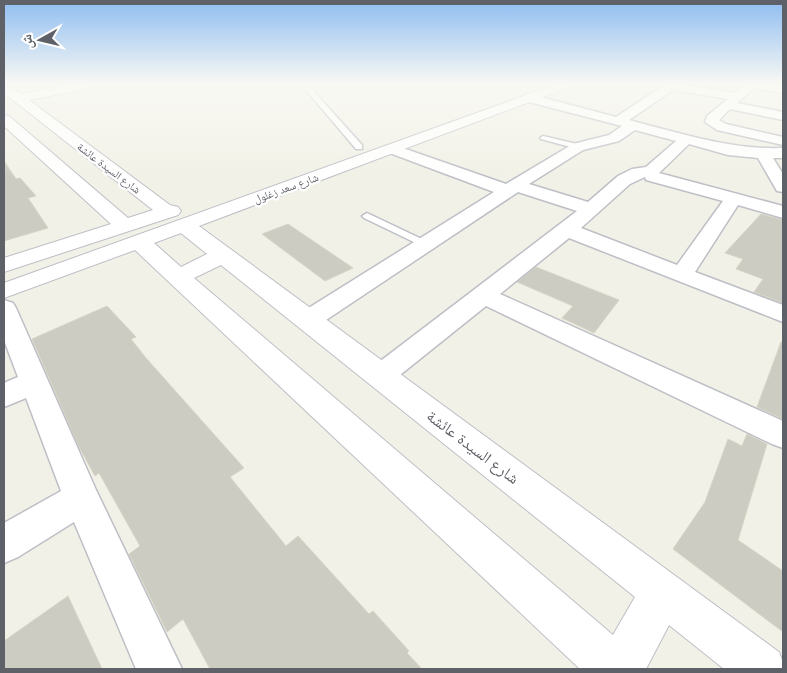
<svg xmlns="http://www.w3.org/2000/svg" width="787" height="673" font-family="Montserrat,'Noto Naskh Arabic',sans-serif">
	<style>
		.building { fill: #cdccc3; stroke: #d7d5c4 }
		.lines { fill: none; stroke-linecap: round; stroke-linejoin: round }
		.service-casing { stroke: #bebfc6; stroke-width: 3 }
		.minor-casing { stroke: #bebfc6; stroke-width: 3 }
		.tertiary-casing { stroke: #bebfc6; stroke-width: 2 }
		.service { fill: #fff; fill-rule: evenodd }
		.minor { fill: #fff; fill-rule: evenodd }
		.tertiary { fill: #fff; fill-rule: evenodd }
		.labels { text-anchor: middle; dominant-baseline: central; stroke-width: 4.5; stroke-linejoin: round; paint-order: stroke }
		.far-street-label { font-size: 11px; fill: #5e6168; stroke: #fff }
		.near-street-label { font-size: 16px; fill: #5e6168; stroke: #fff }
	</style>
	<rect width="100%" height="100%" fill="#f2f1e7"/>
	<g class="building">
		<polygon points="4,161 16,179 20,178 36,196 28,198 48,228 4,241"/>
		<polygon points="761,214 783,220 783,303 754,292 763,279 736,269 743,259 725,253"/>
		<polygon points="288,224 353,268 325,281 262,234"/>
		<polygon points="536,267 619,300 594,333 562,318 573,306 517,282"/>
		<polygon points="107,306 136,337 131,339 146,358 244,468 230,477 286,546 298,536 369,614 373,611 409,651 407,653 422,669 210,669 183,619 167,632 129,554 140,546 99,473 95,476 79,447 32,339"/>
		<polygon points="781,342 783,342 783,419 757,407"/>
		<polygon points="747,434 767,444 738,540 783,571 783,632 673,549 705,502 728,439 742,446"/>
		<polygon points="68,596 102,669 4,669 4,641"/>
	</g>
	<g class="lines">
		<g class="service-casing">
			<g id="service">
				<polygon points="301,84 307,84 362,145 362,149 356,149"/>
				<polygon points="543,136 581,145 582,147 578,149 541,139 540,138"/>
				<polygon points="367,213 428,242 430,244 425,247 422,246 364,218 362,216"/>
			</g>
		</g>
		<g class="minor-casing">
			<g id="minor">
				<path d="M 666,84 L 680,84 L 735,93 L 743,84 L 769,84 L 783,87 L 783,93 L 754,88 L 737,103 L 783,112 L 783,120 L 730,109 L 719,120 L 726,124 L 783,137 L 783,145 L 717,130 L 705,122 L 707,116 L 728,99 L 673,90 L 629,120 C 680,133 730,150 783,148 L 783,158 L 773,158 L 783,174 L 783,192 L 777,191 L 758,158 L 728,155 L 689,144 L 659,173 L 783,206 L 783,218 L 738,205 L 695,272 L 783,305 L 783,322 L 569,238 L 500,294 L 783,421 L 783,448 L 772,444 L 486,306 L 390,383 L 380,386 L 370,383 L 366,376 L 370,369 L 577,211 L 518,192 L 317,326 L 308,328 L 299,326 L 295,320 L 299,314 L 494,192 L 387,152 L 384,149 L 387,146 L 397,146 L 506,184 L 573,144 L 609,135 L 622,126 L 525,101 L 523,98 L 525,95 L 529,94 L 616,117 ZM 635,130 L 676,141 L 646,167 L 632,169 L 618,176 L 588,202 L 529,184 L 583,150 L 619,141 ZM 645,177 L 646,180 L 723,201 L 677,265 L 581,228 L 630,184 Z"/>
				<polygon points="4,300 13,303 16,308 96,490 182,669 136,669 74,522 18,557 4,563 4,523 61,491 26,398 4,407 4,383 18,377 4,340"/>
			</g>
		</g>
		<g class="tertiary-casing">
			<g id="tertiary">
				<polygon points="4,84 8,84 21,94 71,84 96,84 90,88 29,100 170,205 178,207 181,211 178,215 4,272 4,258 111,224 4,126 4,115 9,116 128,218 153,210 4,93"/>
				<path d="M 557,84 L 574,84 L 572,86 L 199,226 L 779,652 L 783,662 L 783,669 L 724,669 L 669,625 L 646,669 L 580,669 L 135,250 L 4,298 L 4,283 ZM 181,233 L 207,254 L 181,267 L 154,243 ZM 221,265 L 635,597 L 613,635 L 194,278 Z"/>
			</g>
		</g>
		<use href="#service" class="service"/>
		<use href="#minor" class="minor"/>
		<use href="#tertiary" class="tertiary"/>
	</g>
	<linearGradient id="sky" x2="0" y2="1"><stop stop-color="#8fbdf1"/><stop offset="0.47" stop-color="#f9f9f4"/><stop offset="1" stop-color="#f9f9f4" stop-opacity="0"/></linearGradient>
	<rect width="787" height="178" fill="url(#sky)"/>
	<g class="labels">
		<g class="far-street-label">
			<text transform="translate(109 168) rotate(37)">شارع السيدة عائشة</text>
			<text transform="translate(286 188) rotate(-20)">شارع سعد زغلول</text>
		</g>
		<g class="near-street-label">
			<text transform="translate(473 447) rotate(37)">شارع السيدة عائشة</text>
		</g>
	</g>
	<rect width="787" height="673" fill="none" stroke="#5e6168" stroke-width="10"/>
	<g transform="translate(40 40) rotate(262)" stroke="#ffffff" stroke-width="4" paint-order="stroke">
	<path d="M0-4L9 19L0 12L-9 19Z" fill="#5e6168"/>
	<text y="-8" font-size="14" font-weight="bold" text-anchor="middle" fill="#5e6168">ش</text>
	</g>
</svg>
